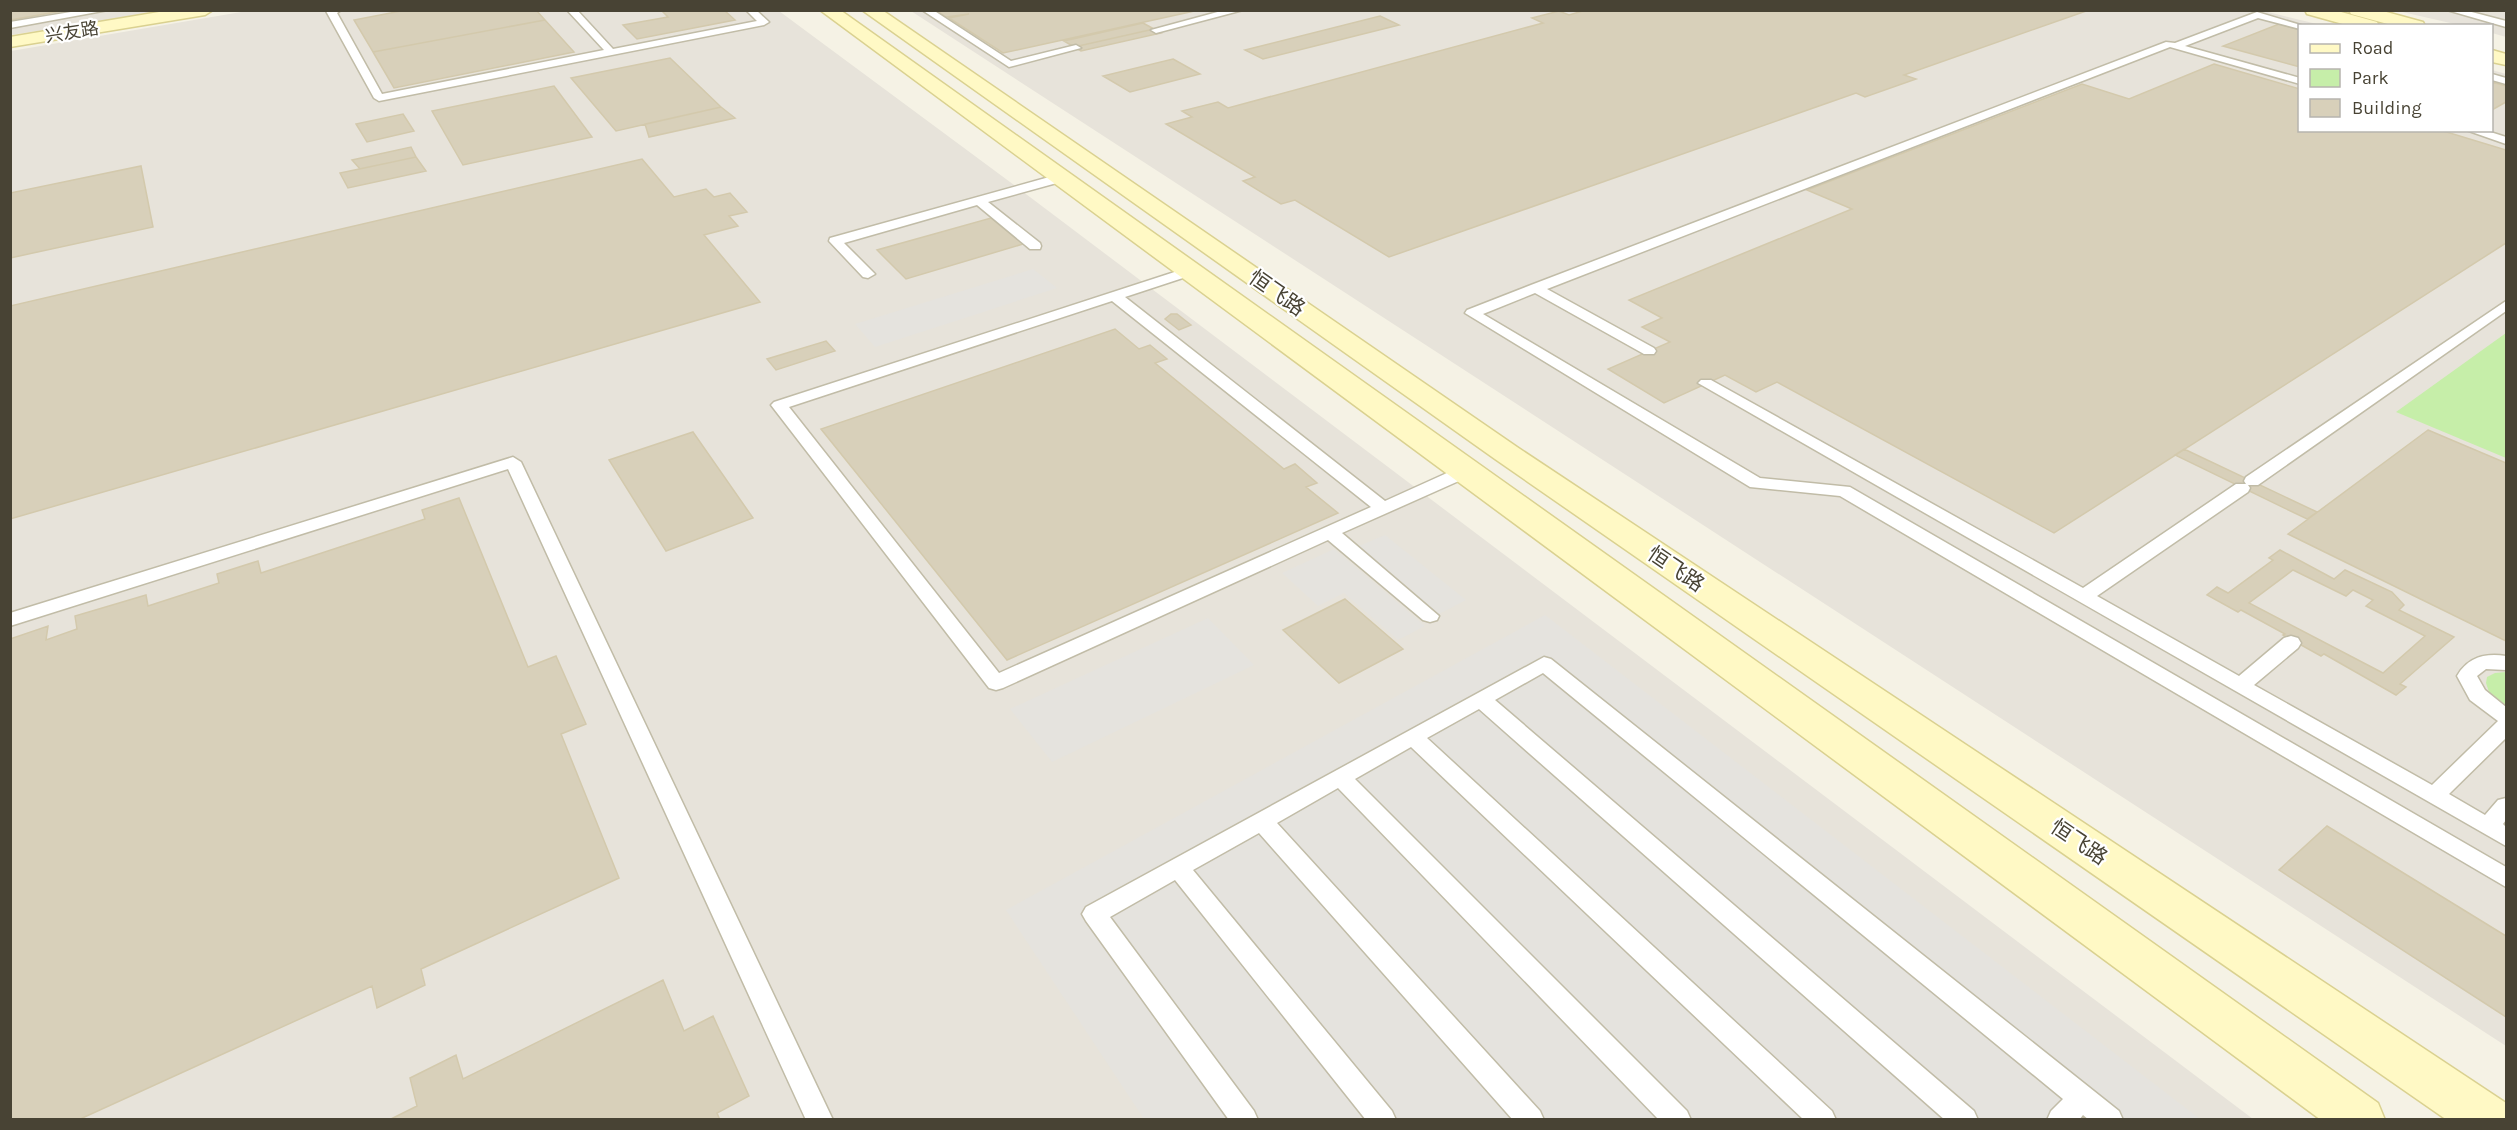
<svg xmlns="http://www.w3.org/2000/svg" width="2517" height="1130" viewBox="0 0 2517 1130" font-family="Karla,'Noto Sans SC',sans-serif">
<rect width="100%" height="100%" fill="#f5f2e5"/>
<path fill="#e7e3da" d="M253,10l526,1 231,171 1243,937 -2242,1v-1069z
M11,11h153l-153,24z
M911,11h1353l57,14 -21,1v104h192v-60l14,4v972z
M2398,11h108v26l-14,-4v-7l-33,-1z"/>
<path fill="#c6eea9" d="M2506,333v125l-110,-46z
M2506,672v33l-17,-13 -3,-9 1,-6 8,-4z"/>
<path fill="#e5e3de" d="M1033,269l24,19 -182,59 -20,-23z
M1385,535l81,65 -27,14 -80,-68z
M1334,549l91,77 -27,14 -54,-47 -26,13 -36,-33z
M1545,615l655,504h-1056l-138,-209z
M1208,618l46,47 -202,97 -42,-53z"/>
<path fill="#d8d0ba" stroke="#d3c9ac" stroke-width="1.5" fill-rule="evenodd" d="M10,10h58l-58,10z
M406,10h130l9,10 -172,32 -19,-32z
M661,10h63l11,10 -98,19 -14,-14 45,-8z
M936,10h263l-196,43 -54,-35 20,-4 -23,3z
M1586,10h503l-185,65 12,4 -51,18 -9,-4 -467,164 -94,-57 -14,4 -38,-23 12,-4 -89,-53 26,-7 -10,-6 36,-9 10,6 315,-85 -11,-5 27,-7 10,4z
M1380,16l19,9 -136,34 -18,-9z
M545,20l29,32 -180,36 -21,-36z
M1143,23l11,6 -80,18 -10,-6z
M2279,24l21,6v37l-77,-21z
M1154,29l7,4 -80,18 -7,-4z
M670,58l51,49 -105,24 -45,-53z
M1173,59l27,15 -70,18 -27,-16z
M2214,64l86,25v41h140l66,20v93l-452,290 -277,-151 -21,10 -31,-17 -61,28 -56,-34 62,-27 -28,-15 20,-9 -33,-18 223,-91 -45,-19 275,-106 47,15z
M2492,82l14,4v16l-14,8z
M554,86l38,51 -129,28 -31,-54z
M721,107l14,11 -86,19 -4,-13z
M403,114l11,17 -47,11 -11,-18z
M411,147l5,10 -56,12 -8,-9z
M416,157l10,14 -78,17 -8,-15z
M642,159l32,38 32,-8 8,8 16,-4 17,19 -18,4 9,10 -34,9 56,67 -750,217v-213z
M141,166l12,61 -143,31v-65z
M991,218l32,26 -117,35 -29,-29z
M1171,314h6l14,11 -12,5 -14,-11z
M1115,329l24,20 11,-4 17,14 -12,4 129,106 11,-5 22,19 -11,4 32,26 -331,147 -186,-231z
M826,341l9,10 -59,19 -9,-11z
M2428,430l78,33v178l-218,-107z
M693,432l60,86 -87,33 -57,-91z
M2184,449l133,63 -10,7 -132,-64z
M459,498l69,169 28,-11 30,68 -25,10 58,144 -198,91 4,16 -48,23 -5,-22 -294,134h-68v-481l38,-13 -2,14 31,-11 -2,-13 71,-21 2,11 71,-23 -2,-9 41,-13 3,12 164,-54 -3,-9z
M2280,550l54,29 11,-9 47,22 12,13 -5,5 55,27 -54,47 6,3 -10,8 -72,-41 -3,2 -38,-21 2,-1 -44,-24 -3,2 -31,-17 10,-8 11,6 45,-33 -4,-2zM2293,570l53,26 7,-6 20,10 -7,6 59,30 -42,37 -134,-70z
M1345,599l58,50 -64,34 -56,-53z
M2327,826l179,110v81l-227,-147z
M663,980l21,51 29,-15 36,80 -32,17 3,7h-331l28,-14 -7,-28 46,-23 7,24z"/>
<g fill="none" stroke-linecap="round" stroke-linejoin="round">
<defs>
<path id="lane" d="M83,10h25l-98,18v-6z
M341,10l-4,3 45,81 222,-44 -37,-40h10l36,39 144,-28 -11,-11h10l13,12 -5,3 -385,76 -5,-3 -48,-87z
M922,10h11l78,51 65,-16 5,3 -72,19z
M1225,10h18l-87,23 -5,-3z
M2447,10h17l42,11v6z
M2257,12l47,14h-4v3l-42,-11 -73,28 115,32v6l-130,-37 -623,242 107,59 2,3 -2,3h-10l-109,-61 -52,21 277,164 90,9 656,380v20l-666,-391 -90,-9 -285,-174 2,-3 64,-25 635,-243 9,1z
M2492,74l14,4v6l-14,-4z
M2466,130h18l22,7v7z
M1060,174l6,4 -2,3 -76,21 52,41 1,3 -1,3h-10l-53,-44 -133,38 31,31 -7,4 -5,-1 -34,-36 1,-3z
M1190,267l5,1 2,3 -2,3 -70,23 260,204 73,-33h12l2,4 -2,4 -128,57 97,83 -2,4 -7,2 -7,-2 -95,-80 -325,148 -7,2 -7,-2 -218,-283 3,-3zM1112,301l259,206 -372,166 -210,-266z
M2506,301v10l-248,174h-10l2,3 -2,4 -151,104 142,80 45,-38 7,-2 7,2 3,5 -3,5 -44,37 178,100 66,-64 -28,-21 -13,-24c11,-19 28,-23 49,-20v14l-20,-1 -9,7 8,14 21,17v31l-57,56 36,21 13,-15 8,-2v22l-3,4 3,3v19l-808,-463 3,-3h10l372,208 153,-104h10l-2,-3 2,-4z
M513,457l8,5 312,658h-27l-298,-651 -498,157v-13z
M1544,657l7,2 568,452 4,9h-34l-6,-5 -4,5h-32l4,-9 12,-12 -520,-426 -48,27 479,411 4,9h-33l-466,-411 -52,29 405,373 4,9h-32l-393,-373 -56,32 332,332 4,9h-32l-321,-332 -61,35 263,288 4,9h-31l-254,-287 -66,37 199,241 4,9h-30l-191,-240 -65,37 144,194 4,9h-29l-143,-199 -4,-7 4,-7z"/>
<path id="secondary" d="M171,10h42l-8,5 -195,32v-10z
M820,10h20l1538,1093 7,17h-64z
M862,10h20l635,437 989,656v17h-59l-952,-661z
M2305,10h29l43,12 2,4h-29l-43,-12z
M2349,10h30l44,12 2,4h-30l-44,-12z
M2492,50l14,4v11l-14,-3z"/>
</defs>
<use href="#lane" stroke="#c1bca7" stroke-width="3"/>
<use href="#secondary" stroke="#dad190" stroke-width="3"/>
<use href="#lane" fill="#fff" fill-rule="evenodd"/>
<use href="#secondary" fill="#fff9c5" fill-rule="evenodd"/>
</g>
<g text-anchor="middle" stroke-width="4.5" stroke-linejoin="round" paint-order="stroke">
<g font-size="18" fill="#484334" stroke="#fff">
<text transform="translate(72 32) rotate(-9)" y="6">兴友路</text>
</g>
<g font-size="21" fill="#484334" stroke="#fff">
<text transform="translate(1277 293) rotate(35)" y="7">恒飞路</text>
<text transform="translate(1676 569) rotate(34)" y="7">恒飞路</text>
<text transform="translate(2079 842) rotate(34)" y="7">恒飞路</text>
</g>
</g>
<rect width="2517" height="1130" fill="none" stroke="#484334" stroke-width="24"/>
<rect x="2298" y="24" width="195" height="108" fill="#ffffff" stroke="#b6b4ae" stroke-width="1.5"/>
<rect x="2310" y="44" width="30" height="9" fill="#fff9c5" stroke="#b6b4ae" stroke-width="1.5"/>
<text x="2352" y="54" font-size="18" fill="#484334">Road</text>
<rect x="2310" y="69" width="30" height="18" fill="#c6eea9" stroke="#b6b4ae" stroke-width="1.5"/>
<text x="2352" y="84" font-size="18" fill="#484334">Park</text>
<rect x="2310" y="99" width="30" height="18" fill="#d8d0ba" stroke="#b6b4ae" stroke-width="1.5"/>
<text x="2352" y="114" font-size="18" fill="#484334">Building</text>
</svg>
